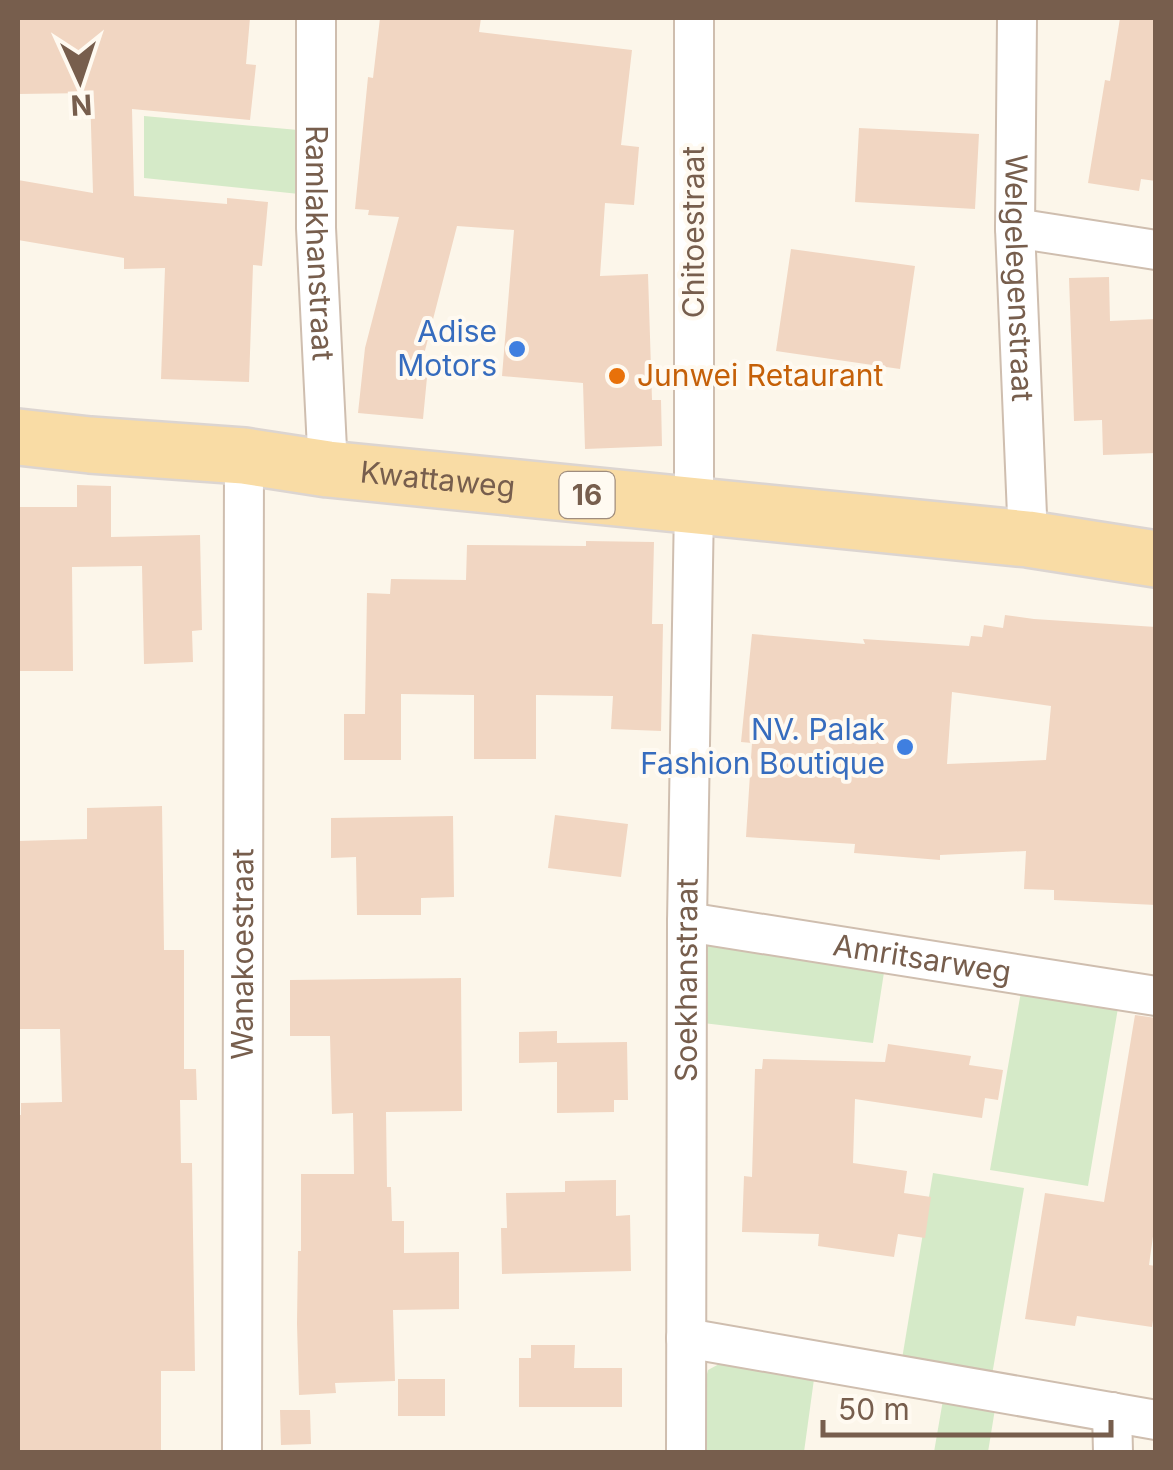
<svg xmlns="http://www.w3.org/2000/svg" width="1173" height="1470" viewBox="0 0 1173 1470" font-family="Inter,sans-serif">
<rect width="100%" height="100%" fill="#fcf6ea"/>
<path fill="#d5eac8" d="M144,116l154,14 1,64 -155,-16z
M709,940l176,26 -12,77 -170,-20 1,-76z
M1022,986l97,16 -31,184 -98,-16z
M933,1173l91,15 -33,193 -90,-16z
M734,1362l80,17 -10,73h-100l1,-70 3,-12 13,-7z
M943,1400l52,9 -7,43h-54z"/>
<path fill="#f1d6c2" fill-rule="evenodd" d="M18,18h232l-4,46 10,1 -6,55 -118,-11 2,87 93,8v-6l41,4 -6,64 -9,-1 -4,117 -88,-3 4,-111 -41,1v-11l-106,-18v-60l75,13 -3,-100 -72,1z
M380,18h101l-2,14 153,18 -11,95 18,2 -5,58 -29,-2 -5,73 48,-2 4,126h9l1,46 -77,3 -2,-66 -81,-7 12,-146 -57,-4 -36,140 7,1 -5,52 -65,-6 7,-65 34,-131 -31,-2 1,-5 -14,-1 13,-132 5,1z
M1120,18h36v163l-15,-2 -2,12 -51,-8 17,-103 5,1z
M859,128l120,6 -4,75 -120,-7z
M791,249l124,17 -15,103 -124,-18z
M1109,277l1,44 46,-2v134l-53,2 -1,-35 -28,1 -5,-143z
M77,485l34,1v51l89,-2 2,95 -10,1 1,31 -49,2 -2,-98 -70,1 1,104h-55v-164h59z
M586,541l68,1 -2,82h11l-2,107 -50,-2 2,-33 -77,-1v64h-62v-64l-73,-1v66h-57v-46h21l2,-121 23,1 1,-15 75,1 1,-35 119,1z
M1005,615l29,4 122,8v278l-102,-5v-10l-30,-1 2,-38 -86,4v5l-86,-7 1,-9 -109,-7 6,-94 -11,-1 11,-108 113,10 -2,-5 106,7 2,-10 11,1 2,-12 19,3zM952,692l99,14 -5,54 -99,4z
M162,806l2,144h20v119h12l1,31h-17l1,63h11l3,208h-34v81h-143v-337h3v-12l41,-1 -2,-73h-42v-188l69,-2v-31z
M555,815l73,9 -7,53 -73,-9z
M453,816l1,81 -33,1v17h-64l-1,-58 -25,1v-40z
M461,978l1,133 -76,1 1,75h4l1,34h12v32l55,-1v57l-66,1 2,71 -60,2 1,10 -37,2 -2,-71 1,-73h3v-77h53l-1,-61 -21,1 -2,-78h-40v-56z
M1135,1015l21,3v197l-7,50 7,1v34l-4,27 -75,-11 -2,10 -50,-7 20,-126 59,9z
M557,1031v12l70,-1 1,58h-14v12l-57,1v-51l-38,1v-31z
M888,1044l83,12 -2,9 34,5 -5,30 -13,-2 -3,20 -127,-19 -2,64 54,8 -3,22 27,4 -6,41 -27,-4 -4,23 -76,-11 1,-12 -77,-2 2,-56 8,1 3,-108h7l1,-10 122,3z
M616,1180v36l14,-1 1,56 -129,3 -1,-46h6l-1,-35 59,-1v-11z
M531,1345h44l-1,23h48v39h-103v-49h12z
M398,1379h47v37h-47z
M280,1410h30l1,34 -30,1z"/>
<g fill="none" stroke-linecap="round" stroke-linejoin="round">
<defs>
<g id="minor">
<path id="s1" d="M316,18v210l12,241"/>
<path id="s2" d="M1017,18l-2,210 13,311"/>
<path d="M1015,228l141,22"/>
<path id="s3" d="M687,922l469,74"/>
<path d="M686,1338l470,82"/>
<path d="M1112,1412l1,40"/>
<path id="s4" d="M242,1452l2,-996"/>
<path id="s5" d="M686,1452l1,-530 7,-416v-488"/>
</g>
<g id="primary">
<path id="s6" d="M18,437l72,8 154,11 84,13 700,70 128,20"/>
</g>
</defs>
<use href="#minor" stroke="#cfbeaf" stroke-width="42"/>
<use href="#primary" stroke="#dcd5d1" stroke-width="60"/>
<use href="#minor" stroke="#fff" stroke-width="38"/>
<use href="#primary" stroke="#f9dca5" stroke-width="55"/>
</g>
<g fill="#3f7fe0" stroke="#fffaf1" stroke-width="4">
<circle cx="517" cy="349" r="10"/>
<circle cx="905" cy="747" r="10"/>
</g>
<circle fill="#e8710a" stroke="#fffaf1" stroke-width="4" cx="617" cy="376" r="10"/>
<g text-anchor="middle" stroke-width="8" stroke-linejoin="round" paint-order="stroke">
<rect fill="#fffaf1" stroke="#a08d7e" stroke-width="2.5" x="559.5" y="472" width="55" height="46" rx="8"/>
<g font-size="28" font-weight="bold" fill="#775e4d">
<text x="587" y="505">16</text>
</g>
<g font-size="30" fill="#775e4d" stroke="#fffaf1">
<text transform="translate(694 232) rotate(-90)" y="10">Chitoestraat</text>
<text dy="10" stroke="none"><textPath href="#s1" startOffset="225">Ramlakhanstraat</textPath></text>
<text dy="10" stroke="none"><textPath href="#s2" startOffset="260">Welgelegenstraat</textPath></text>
<text dy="10" stroke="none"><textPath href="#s6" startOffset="422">Kwattaweg</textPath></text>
<text dy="10" stroke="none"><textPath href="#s4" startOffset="498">Wanakoestraat</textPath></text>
<text dy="10" stroke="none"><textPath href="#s3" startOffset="238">Amritsarweg</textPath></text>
<text dy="10" stroke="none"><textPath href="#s5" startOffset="472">Soekhanstraat</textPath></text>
</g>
<g font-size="30" fill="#366cbe" stroke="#fffaf1" text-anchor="end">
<text x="497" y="342">Adise<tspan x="497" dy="34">Motors</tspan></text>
<text x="885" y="740">NV. Palak<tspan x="885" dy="34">Fashion Boutique</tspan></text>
</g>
<g font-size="30" fill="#c56008" stroke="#fffaf1" text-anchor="start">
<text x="637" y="386">Junwei Retaurant</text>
</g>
</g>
<rect width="1173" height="1470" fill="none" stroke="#775e4d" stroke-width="40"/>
<g transform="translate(80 80) rotate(177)" stroke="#fffaf1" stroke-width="8" paint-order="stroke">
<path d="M0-8L18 38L0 25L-18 38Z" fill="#775e4d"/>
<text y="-15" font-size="28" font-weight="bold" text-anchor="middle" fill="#775e4d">N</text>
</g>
<path d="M823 1420v15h288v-15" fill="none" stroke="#775e4d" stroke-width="5"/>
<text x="838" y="1420" font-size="30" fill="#775e4d" stroke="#fffaf1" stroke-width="8" paint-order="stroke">50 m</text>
</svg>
